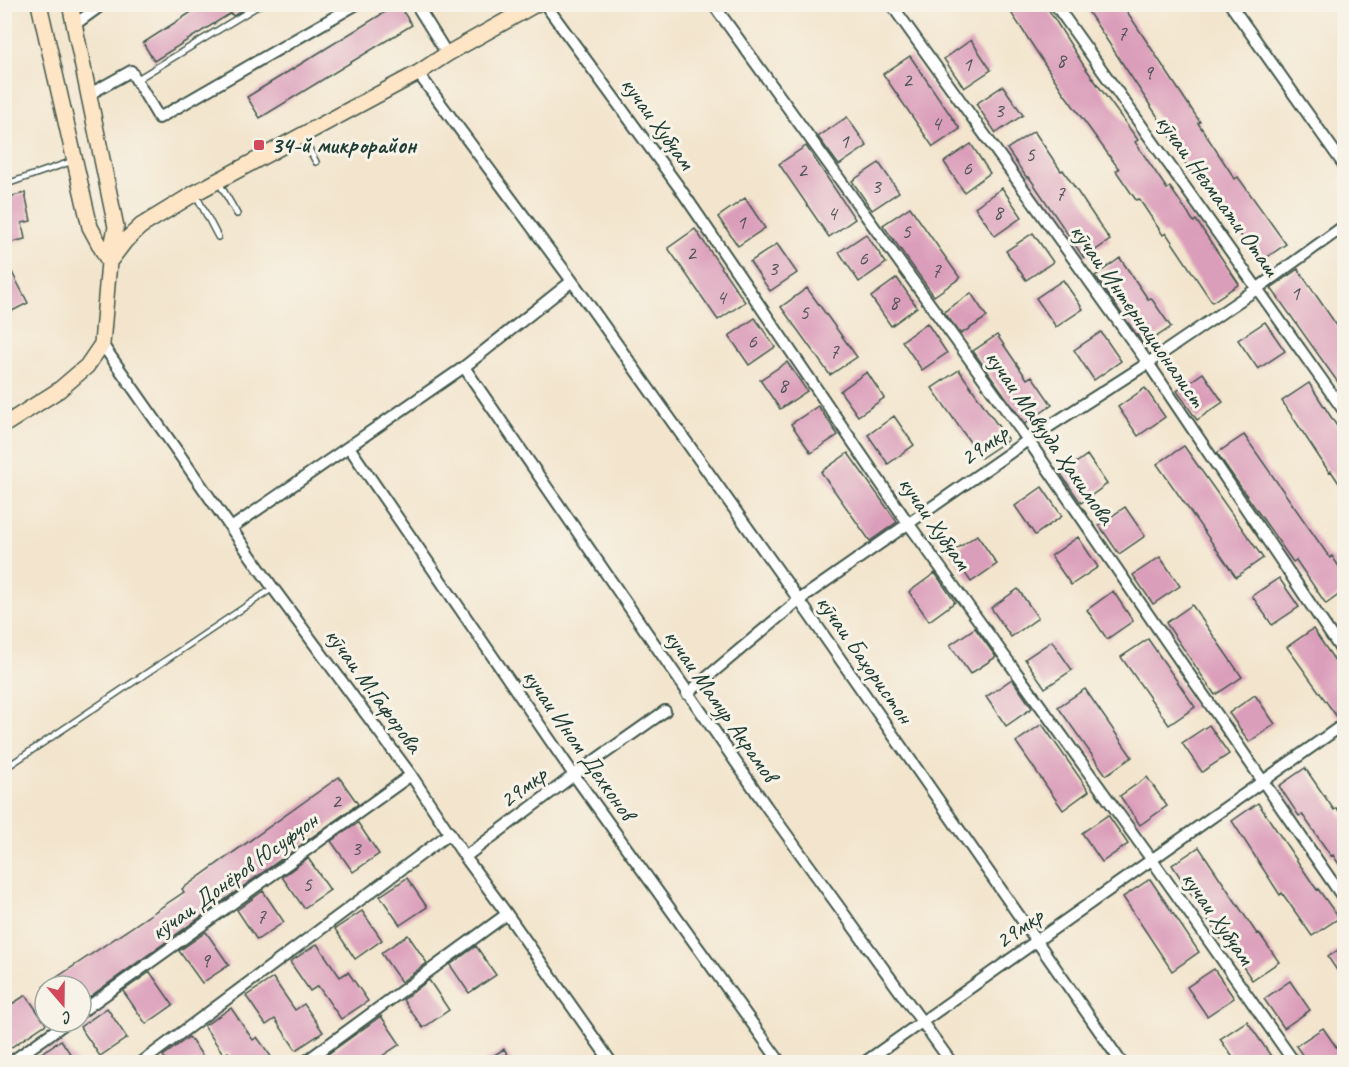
<svg xmlns="http://www.w3.org/2000/svg" width="1349" height="1067" viewBox="0 0 1349 1067" font-family="Caveat,sans-serif">
<rect width="100%" height="100%" fill="#f7f3e8"/>
<filter id="ink" filterUnits="userSpaceOnUse"><feTurbulence type="fractalNoise" baseFrequency=".0167" numOctaves="2"/><feDisplacementMap in="SourceGraphic" scale="12" xChannelSelector="R" yChannelSelector="G"/><feConvolveMatrix kernelMatrix="1 2 1 2 8 2 1 2 1" color-interpolation-filters="sRGB"/></filter>
<filter id="wash" filterUnits="userSpaceOnUse"><feTurbulence type="fractalNoise" baseFrequency=".008" numOctaves="4" result="noise"/><feDisplacementMap in="SourceGraphic" scale="24" xChannelSelector="R" yChannelSelector="G"/><feGaussianBlur stdDeviation="1.35" result="paint"/><feColorMatrix in="noise" values="0 0 0 0 0 0 0 0 0 0 0 0 0 0 0 0 0 1.4 0 .05"/><feComposite in="paint" operator="in"/></filter>
<g filter="url(#wash)">
<rect width="100%" height="100%" fill="#f3e5cd"/>
<g id="blocks">
<path fill="#db9eba" d="M204,4h47l-18,12 -2,-3 -77,48 -11,-18z
M398,4l14,21 -152,93 -13,-21z
M1019,4h26l39,62 54,74 -3,2 32,47 3,-2 24,35 2,-2 43,64 -27,18 -46,-69 -3,2 -24,-36 -3,1 -20,-29 3,-2 -56,-77 -53,-81z
M1083,4h39l78,118 -2,1 37,56 3,-2 48,67 -26,18 -56,-78 -3,2 -20,-29 2,-2z
M971,40l20,30 -27,18 -20,-29z
M910,56l50,73 -27,18 -50,-73z
M1003,86l20,29 -27,18 -20,-29z
M847,117l20,29 -28,19 -21,-28z
M1034,131l27,40 2,-1 47,70 -26,18 -55,-81 -2,1 -20,-29z
M971,144l19,29 -26,19 -20,-30z
M806,146l49,73 -26,18 -50,-73z
M879,163l20,29 -27,18 -20,-29z
M1002,188l20,29 -27,19 -20,-29z
M25,193l6,28 -9,2 3,16 -21,5v-46z
M745,198l20,30 -27,18 -20,-29z
M910,207l50,71 -26,18 -51,-71z
M695,229l50,73 -27,18 -50,-72z
M1033,233l20,29 -27,18 -20,-29z
M866,234l20,29 -27,19 -20,-30z
M777,244l20,29 -27,18 -20,-29z
M4,257l24,46 -24,12z
M1120,258l28,41 3,-1 20,29 -27,18 -49,-69z
M1298,269l46,67v55l-73,-103z
M897,278l20,29 -26,19 -20,-29z
M1063,280l20,29 -27,18 -20,-29z
M807,288l50,69 -27,18 -49,-68z
M971,293l16,24 -26,17 -17,-22z
M755,318l20,29 -26,18 -20,-29z
M1265,322l20,29 -27,18 -20,-29z
M927,323l20,30 -25,17 -20,-29z
M1101,332l20,29 -27,19 -20,-30z
M997,335l30,44 5,-3 20,29 -27,19 -52,-73z
M787,362l20,29 -27,18 -20,-29z
M959,370l49,70 -27,18 -49,-70z
M867,372l17,26 -26,18 -18,-25z
M1203,373l20,29 -26,18 -20,-29z
M1309,383l35,54v54l-13,-20 -2,1 -47,-71z
M1145,388l20,29 -27,19 -20,-29z
M818,406l20,29 -27,18 -20,-29z
M894,416l20,29 -26,19 -20,-29z
M1244,435l86,123 2,-2 12,18v17l-18,13 -30,-44 -3,2 -76,-109z
M1184,446l79,112 -27,19 -79,-113z
M848,453l49,69 -27,19 -49,-69z
M1087,455l20,29 -26,19 -20,-29z
M1042,487l20,29 -27,19 -20,-29z
M1125,507l20,29 -26,18 -20,-29z
M977,535l20,29 -26,18 -20,-29z
M1078,537l20,30 -27,18 -20,-29z
M1160,557l20,29 -27,18 -20,-29z
M935,573l20,29 -26,19 -20,-29z
M1279,578l20,29 -27,18 -20,-29z
M1018,589l20,29 -27,19 -20,-29z
M1113,591l20,30 -26,18 -20,-29z
M1192,605l50,72 -27,18 -49,-72z
M975,628l21,29 -26,17 -20,-29z
M1313,629l31,45v38l-7,5 -50,-70z
M1148,639l47,68 -26,18 -48,-68z
M1052,641l20,29 -27,18 -20,-29z
M1012,679l20,29 -26,18 -20,-29z
M1085,689l47,68 -26,18 -48,-68z
M1255,695l20,29 -26,18 -20,-29z
M1042,724l47,67 -26,19 -47,-68z
M1209,725l20,29 -27,18 -20,-29z
M1305,768l29,42 3,-2 7,11v53l-11,-17 -2,1 -29,-42 -3,2 -20,-30z
M339,777l19,27 -277,199v-17h-37l140,-94 -2,-3z
M1147,777l20,29 -27,19 -20,-29z
M1258,803l59,87 1,-1 21,29 -27,18 -30,-43 -2,2 -48,-74z
M1108,815l20,29 -26,18 -20,-29z
M358,823l21,31 -26,18 -22,-31z
M1199,847l58,87 2,-1 20,29 -27,18 -29,-43 -2,2 -49,-74z
M308,858l22,32 -26,18 -22,-31z
M407,878l20,29 -27,18 -20,-29z
M1150,879l49,73 -27,19 -49,-74z
M263,891l21,31 -27,18 -20,-30z
M362,911l20,29 -27,19 -20,-30z
M206,932l23,33 -27,18 -23,-32z
M408,935l19,28 -26,19 -20,-29z
M317,944l23,33 8,-5 20,29 -27,18 -23,-33 -8,5 -20,-29z
M476,946l20,29 -27,18 -19,-28z
M1344,946v35l-16,-24z
M1214,969l20,29 -27,18 -20,-29z
M150,972l23,33 -27,19 -23,-33z
M273,978l22,32 9,-6 19,28 -27,18 -21,-31 -9,6 -20,-29z
M429,980l20,30 -26,18 -20,-28z
M1290,981l20,29 -26,18 -20,-29z
M26,995l20,29 -42,28v-43z
M107,1008l20,30 -27,18 -20,-29z
M231,1008l22,32 4,-3 18,25h-40l-7,-10 -4,3 -20,-29z
M381,1016l19,28 -27,18h-56z
M1247,1021l28,41h-39l-16,-23z
M1323,1028l20,29 -8,5h-28l-11,-16z
M189,1037l18,25h-39l-5,-6z
M61,1040l15,22h-48z
M504,1049l9,13h-30z"/>
</g>
</g>
<g filter="url(#ink)">
<use href="#blocks" fill-opacity="0" stroke="#3f564b" stroke-width="1.5"/>
<g fill="none" stroke-linecap="round" stroke-linejoin="round">
<defs>
<path id="lane" d="M136,80l125,-76
M303,138l13,24
M218,181l19,33
M4,185l69,-24
M196,195l22,42
M4,769l269,-181
M598,1062l9,-6"/>
<path id="street" d="M416,4l31,50
M545,4l136,186 227,333 244,337 142,202
M713,4l315,436 316,459
M891,4l257,359 196,291
M1055,4l289,407
M1230,4l114,161
M74,25l29,-21
M418,73l154,208 227,319 322,462
M88,95l43,-24 28,47 198,-114
M102,344l171,244 138,187 54,82 42,57 104,148
M464,367l302,439 185,256
M349,447l225,328 206,287
M231,528l233,-161 108,-86
M687,694l112,-94 229,-160 120,-77 110,-75 86,-62
M465,857l109,-82 91,-64
M81,1012l330,-237
M11,1062l56,-40
M142,1062l308,-229
M305,1062l202,-148
M865,1062l479,-338"/>
<path id="secondary" d="M39,4l51,223 19,35
M109,262l16,-21 16,-15 54,-33 223,-120 29,-19 89,-50
M4,425l55,-35 28,-24 15,-22 7,-82 7,-35 -46,-223"/>
</defs>
<use href="#lane" stroke="#3f564b" stroke-width="8"/>
<use href="#street" stroke="#3f564b" stroke-width="14"/>
<use href="#secondary" stroke="#3f564b" stroke-width="18"/>
<use href="#lane" stroke="#fff" stroke-width="5"/>
<use href="#street" stroke="#fff" stroke-width="10"/>
<use href="#secondary" stroke="#fde5c5" stroke-width="15"/>
</g>
</g>
<rect fill="#d1495b" stroke="#f7f3e8" stroke-width="2" x="253" y="139" width="12" height="12" rx="3"/>
<g text-anchor="middle" stroke-width="6" stroke-linejoin="round" paint-order="stroke">
<g font-size="21" fill="#4e5556">
<text x="1122" y="40">7</text>
<text x="1061" y="67">8</text>
<text x="967" y="71">1</text>
<text x="1148" y="79">9</text>
<text x="907" y="87">2</text>
<text x="999" y="117">3</text>
<text x="936" y="130">4</text>
<text x="844" y="148">1</text>
<text x="1030" y="161">5</text>
<text x="967" y="175">6</text>
<text x="802" y="177">2</text>
<text x="876" y="193">3</text>
<text x="1060" y="200">7</text>
<text x="998" y="219">8</text>
<text x="832" y="220">4</text>
<text x="741" y="229">1</text>
<text x="906" y="238">5</text>
<text x="691" y="260">2</text>
<text x="863" y="265">6</text>
<text x="773" y="275">3</text>
<text x="936" y="277">7</text>
<text x="1295" y="300">1</text>
<text x="721" y="304">4</text>
<text x="894" y="309">8</text>
<text x="804" y="319">5</text>
<text x="752" y="348">6</text>
<text x="834" y="358">7</text>
<text x="783" y="392">8</text>
<text x="336" y="808">2</text>
<text x="356" y="855">3</text>
<text x="307" y="891">5</text>
<text x="261" y="923">7</text>
<text x="205" y="967">9</text>
</g>
<g font-size="24" fill="#1f3d34" stroke="#f7f3e8">
<text transform="translate(658 123) rotate(54)" y="8">кучаи Хубҷам</text>
<text transform="translate(1218 195) rotate(54)" y="8">кӯчаи Неъмаати Оташ</text>
<text transform="translate(1138 315) rotate(55)" y="8">кӯчаи Интернационалист</text>
<text transform="translate(1050 437) rotate(55)" y="8">кучаи Мавҷуда Ҳакимова</text>
<text transform="translate(984 445) rotate(-35)" y="8">29мкр</text>
<text transform="translate(935 523) rotate(55)" y="8">кучаи Хубҷам</text>
<text transform="translate(865 659) rotate(55)" y="8">кӯчаи Баҳористон</text>
<text transform="translate(374 690) rotate(54)" y="8">кӯчаи М.Гафорова</text>
<text transform="translate(721 705) rotate(55)" y="8">кучаи Мамур Акрамов</text>
<text transform="translate(579 744) rotate(55)" y="8">кучаи Ином Дехконов</text>
<text transform="translate(523 787) rotate(-37)" y="8">29мкр</text>
<text transform="translate(234 876) rotate(-36)" y="8">кӯчаи Донёров Юсуфҷон</text>
<text transform="translate(1218 918) rotate(55)" y="8">кучаи Хубҷам</text>
<text transform="translate(1019 928) rotate(-35)" y="8">29мкр</text>
</g>
<g font-size="24" font-weight="bold" fill="#1f3d34" stroke="#f7f3e8" text-anchor="start">
<text x="271" y="153">34-й микрорайон</text>
</g>
</g>
<rect width="1349" height="1067" fill="none" stroke="#f7f3e8" stroke-width="24"/>
<g transform="translate(63 1004) rotate(160)"><circle r="28" fill="#f7f3e8" stroke="#a1aaa0" stroke-width="1.5"/>
<path d="M0-4.5L10 22L0 15L-10 22Z" fill="#d1495b"/>
<text y="-9" font-size="16" font-weight="bold" text-anchor="middle" fill="#1f3d34">С</text>
</g>
</svg>
